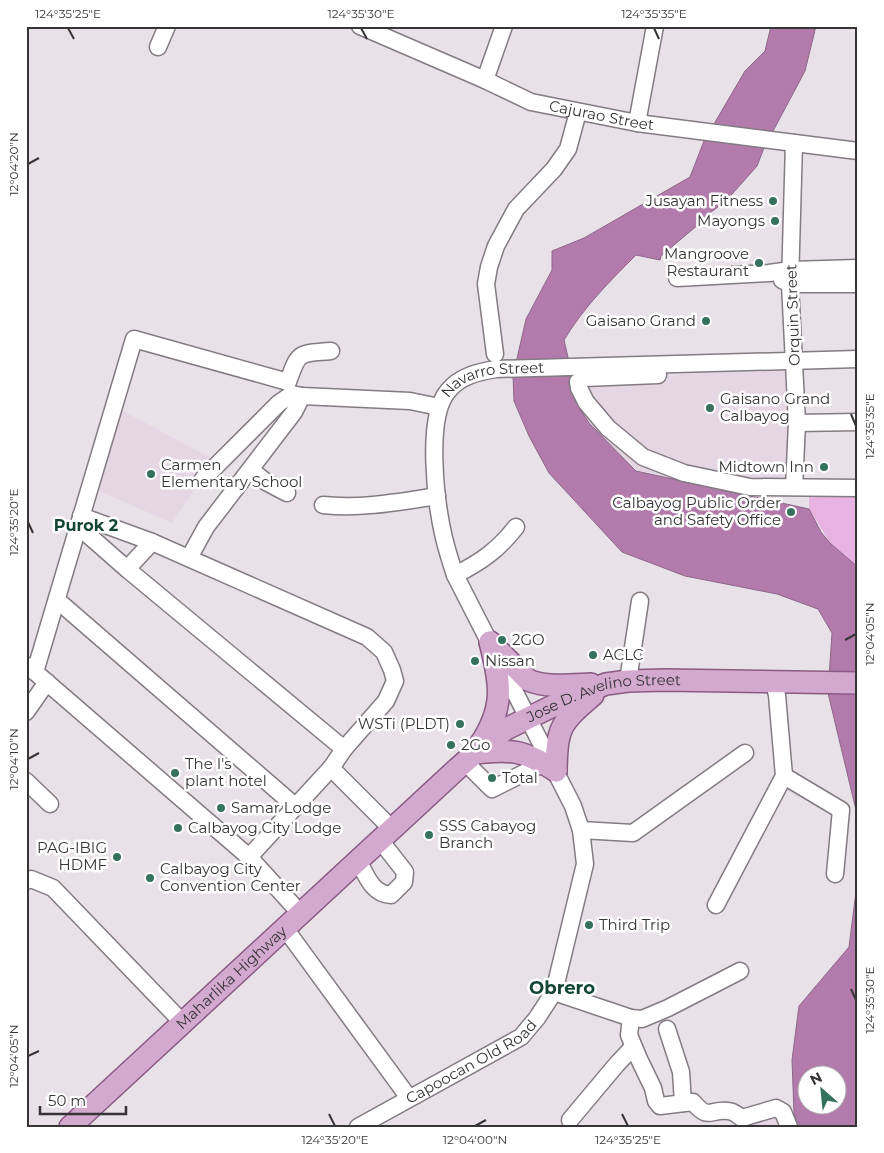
<svg xmlns="http://www.w3.org/2000/svg" width="884" height="1153" viewBox="0 0 884 1153" font-family="Montserrat,sans-serif">
<rect width="100%" height="100%" fill="#e9e1e8"/>
<path fill="#e5d6e3" d="M793,371l-4,111 -76,7 -62,-15 -15,-5 -47,-46 -9,-14 -7,-33 53,3 83,-7z
M116,407l98,53 -42,63 -79,-35z
M778,1110l5,17h-46l-1,-4z"/>
<path fill="#e7b3e1" d="M809,492l49,2v73l-27,-23 -22,-35z"/>
<path fill="#b27bac" stroke="#8d6689" fill-rule="evenodd" d="M771,26h45l-11,45 -41,77 -7,18 -31,35 -27,20v3l-38,32 -1,4 -24,-5c-27,27 -52,52 -72,85l16,69 9,14 47,48 173,38 12,23 10,12 27,23v271l-2,-28 -28,-117 4,-60 -14,-24 -41,-15 -92,-18 -63,-24 -73,-79 -20,-37 -15,-35 -1,-25 13,-57 26,-49v-19l32,-13 106,-61 14,-36 41,-70 20,-20z
M858,876v251h-60l-4,-14 -2,-53 7,-54 50,-59zM806,1076h30v30h-30z"/>
<g fill="none" stroke-linecap="round" stroke-linejoin="round">
<defs>
<g id="minor">
<path id="s1" d="M360,26l125,54 46,22 106,21 221,28"/>
<path d="M158,47l9,-21"/>
<path d="M485,80l19,-54"/>
<path d="M637,123l18,-97"/>
<path d="M677,278l92,-5 22,-3 67,-2"/>
<path d="M782,280l8,4h68"/>
<path d="M495,354l-9,-70 3,-17 7,-21 20,-37 38,-40 14,-20 10,-37"/>
<path d="M658,375l-74,3 -6,4 1,6 7,14 22,26 35,29 41,16 66,14 108,1"/>
<path d="M292,394l10,2 108,5 29,6"/>
<path d="M797,423l61,-1"/>
<path d="M251,470l15,12 21,11"/>
<path d="M203,479l76,-76 13,-9"/>
<path d="M794,487l3,-64 -7,-139 4,-141"/>
<path d="M323,505c39,4 75,-3 114,-9"/>
<path d="M81,516l71,26"/>
<path d="M78,526l49,43 217,180"/>
<path d="M189,558l17,-31 88,-115 8,-16"/>
<path d="M127,569l25,-27 215,95 17,15 8,18 3,11 -9,20 -42,48 -13,19 -82,89"/>
<path d="M455,575c26,-13 43,-25 61,-48"/>
<path d="M57,600l238,206"/>
<path d="M28,666l221,191 51,56"/>
<path d="M35,672l99,-333 154,43c11,-32 11,-28 43,-31"/>
<path d="M628,681l12,-80"/>
<path d="M26,712l21,-30"/>
<path d="M465,762l27,27 52,-26"/>
<path d="M331,768l61,61"/>
<path d="M784,776l57,34 -6,64"/>
<path d="M26,781l24,23"/>
<path d="M581,830l52,3 112,-80"/>
<path d="M358,860c8,15 14,34 33,35l13,-13 1,-10 -25,-32"/>
<path d="M26,881l5,-2 22,9 130,135"/>
<path d="M716,905l68,-129 -7,-81 -4,-15"/>
<path d="M284,927l125,171"/>
<path d="M554,992l77,26 11,1 26,-11 72,-37"/>
<path d="M631,1018l-2,17 10,24 14,29 3,13 4,5 33,-4c16,19 16,7 35,9 6,0 10,5 14,7l34,-10 7,4 6,15"/>
<path d="M667,1029l14,43 2,31"/>
<path d="M570,1120l47,-56 16,-17"/>
<path id="s2" d="M358,1127l163,-90 16,-19 17,-26 31,-128 -4,-34 -8,-24 -118,-231c-4,-12 -8,-25 -11,-37 -8,-34 -19,-120 4,-147 12,-15 30,-19 48,-22l362,-10"/>
</g>
<g id="major">
<path d="M490,642l38,38c19,8 42,5 63,4"/>
<path d="M479,746c26,-38 22,-61 11,-104"/>
<path d="M475,753c38,-4 48,-3 81,18"/>
<path d="M556,771c1,-44 4,-48 37,-76"/>
<path id="s3" d="M70,1127l388,-359 17,-15 31,-24 59,-29 41,-16 22,-3 37,-1 193,3"/>
</g>
</defs>
<use href="#minor" stroke="#837b82" stroke-width="19"/>
<use href="#major" stroke="#8a5a85" stroke-width="24"/>
<use href="#minor" stroke="#fff" stroke-width="16"/>
<use href="#major" stroke="#d3a9cf" stroke-width="21"/>
</g>
<path fill="none" stroke="#373436" stroke-width="2" d="M68,28l6,11M361,28l6,11M654,28l5,11M28,164l11,-6M851,414l5,12M28,522l5,11M845,640l11,-6M28,759l11,-6M851,989l5,11M28,1056l11,-5M329,1114l6,12M622,1114l6,12M475,1126l11,-6"/>
<g fill="#35725d" stroke="#fff" stroke-width="2">
<circle cx="773" cy="201" r="5"/>
<circle cx="775" cy="221" r="5"/>
<circle cx="759" cy="263" r="5"/>
<circle cx="706" cy="321" r="5"/>
<circle cx="710" cy="408" r="5"/>
<circle cx="824" cy="467" r="5"/>
<circle cx="151" cy="474" r="5"/>
<circle cx="791" cy="512" r="5"/>
<circle cx="502" cy="640" r="5"/>
<circle cx="593" cy="655" r="5"/>
<circle cx="475" cy="661" r="5"/>
<circle cx="460" cy="724" r="5"/>
<circle cx="451" cy="745" r="5"/>
<circle cx="175" cy="773" r="5"/>
<circle cx="492" cy="778" r="5"/>
<circle cx="221" cy="808" r="5"/>
<circle cx="178" cy="828" r="5"/>
<circle cx="429" cy="835" r="5"/>
<circle cx="117" cy="857" r="5"/>
<circle cx="150" cy="878" r="5"/>
<circle cx="589" cy="925" r="5"/>
</g>
<g text-anchor="middle" stroke-width="5" stroke-linejoin="round" paint-order="stroke">
<g font-size="15" fill="#373436" stroke="#fff">
<text dy="5" stroke="none"><textPath href="#s1" startOffset="259">Cajurao Street</textPath></text>
<text transform="translate(793 315) rotate(-92)" y="5">Orquin Street</text>
<text dy="5" stroke="none"><textPath href="#s2" startOffset="930">Navarro Street</textPath></text>
<text dy="5" stroke="none"><textPath href="#s3" startOffset="695">Jose D. Avelino Street</textPath></text>
<text dy="5" stroke="none"><textPath href="#s3" startOffset="220">Maharlika Highway</textPath></text>
<text dy="5" stroke="none"><textPath href="#s2" startOffset="131">Capoocan Old Road</textPath></text>
</g>
<g font-size="15" fill="#373436" stroke="#fff" text-anchor="start">
<text x="763" y="206" text-anchor="end">Jusayan Fitness</text>
<text x="765" y="226" text-anchor="end">Mayongs</text>
<text x="749" y="259" text-anchor="end">Mangroove<tspan x="749" dy="17">Restaurant</tspan></text>
<text x="696" y="326" text-anchor="end">Gaisano Grand</text>
<text x="720" y="404">Gaisano Grand<tspan x="720" dy="17">Calbayog</tspan></text>
<text x="161" y="470">Carmen<tspan x="161" dy="17">Elementary School</tspan></text>
<text x="814" y="472" text-anchor="end">Midtown Inn</text>
<text x="781" y="508" text-anchor="end">Calbayog Public Order<tspan x="781" dy="17">and Safety Office</tspan></text>
<text x="512" y="645">2GO</text>
<text x="603" y="660">ACLC</text>
<text x="485" y="666">Nissan</text>
<text x="450" y="729" text-anchor="end">WSTi (PLDT)</text>
<text x="461" y="750">2Go</text>
<text x="185" y="769">The I's<tspan x="185" dy="17">plant hotel</tspan></text>
<text x="502" y="783">Total</text>
<text x="231" y="813">Samar Lodge</text>
<text x="439" y="831">SSS Cabayog<tspan x="439" dy="17">Branch</tspan></text>
<text x="188" y="833">Calbayog City Lodge</text>
<text x="107" y="853" text-anchor="end">PAG-IBIG<tspan x="107" dy="17">HDMF</tspan></text>
<text x="160" y="874">Calbayog City<tspan x="160" dy="17">Convention Center</tspan></text>
<text x="599" y="930">Third Trip</text>
</g>
<g font-size="16" font-weight="bold" fill="#134536" stroke="#fff">
<text x="86" y="531">Purok 2</text>
</g>
<g font-size="18" font-weight="bold" fill="#134536" stroke="#fff">
<text x="562" y="994">Obrero</text>
</g>
</g>
<rect width="884" height="1153" fill="none" stroke="#ffffff" stroke-width="55"/>
<g transform="translate(822 1090) rotate(333)"><circle r="24" fill="#ffffff" stroke="#afaeaf"/>
<path d="M0-4L9 19L0 12L-9 19Z" fill="#35725d"/>
<text y="-8" font-size="14" font-weight="bold" text-anchor="middle" fill="#373436">N</text>
</g>
<path d="M40 1106v8h86v-8" fill="none" stroke="#373436" stroke-width="2.5"/>
<text x="48" y="1106" font-size="15" fill="#373436" stroke="#ffffff" stroke-width="4" paint-order="stroke">50 m</text>
<rect x="28" y="28" width="828" height="1098" fill="none" stroke="#373436" stroke-width="2"/>
<g font-size="12" text-anchor="middle" fill="#373436">
<text x="68" y="18">124°35'25"E</text>
<text x="361" y="18">124°35'30"E</text>
<text x="654" y="18">124°35'35"E</text>
<text transform="translate(14 164) rotate(-90)" y="4">12°04'20"N</text>
<text transform="translate(870 426) rotate(-90)" y="4">124°35'35"E</text>
<text transform="translate(14 522) rotate(-90)" y="4">124°35'20"E</text>
<text transform="translate(870 634) rotate(-90)" y="4">12°04'05"N</text>
<text transform="translate(14 759) rotate(-90)" y="4">12°04'10"N</text>
<text transform="translate(870 1000) rotate(-90)" y="4">124°35'30"E</text>
<text transform="translate(14 1056) rotate(-90)" y="4">12°04'05"N</text>
<text x="335" y="1144">124°35'20"E</text>
<text x="475" y="1144">12°04'00"N</text>
<text x="628" y="1144">124°35'25"E</text>
</g>
</svg>
